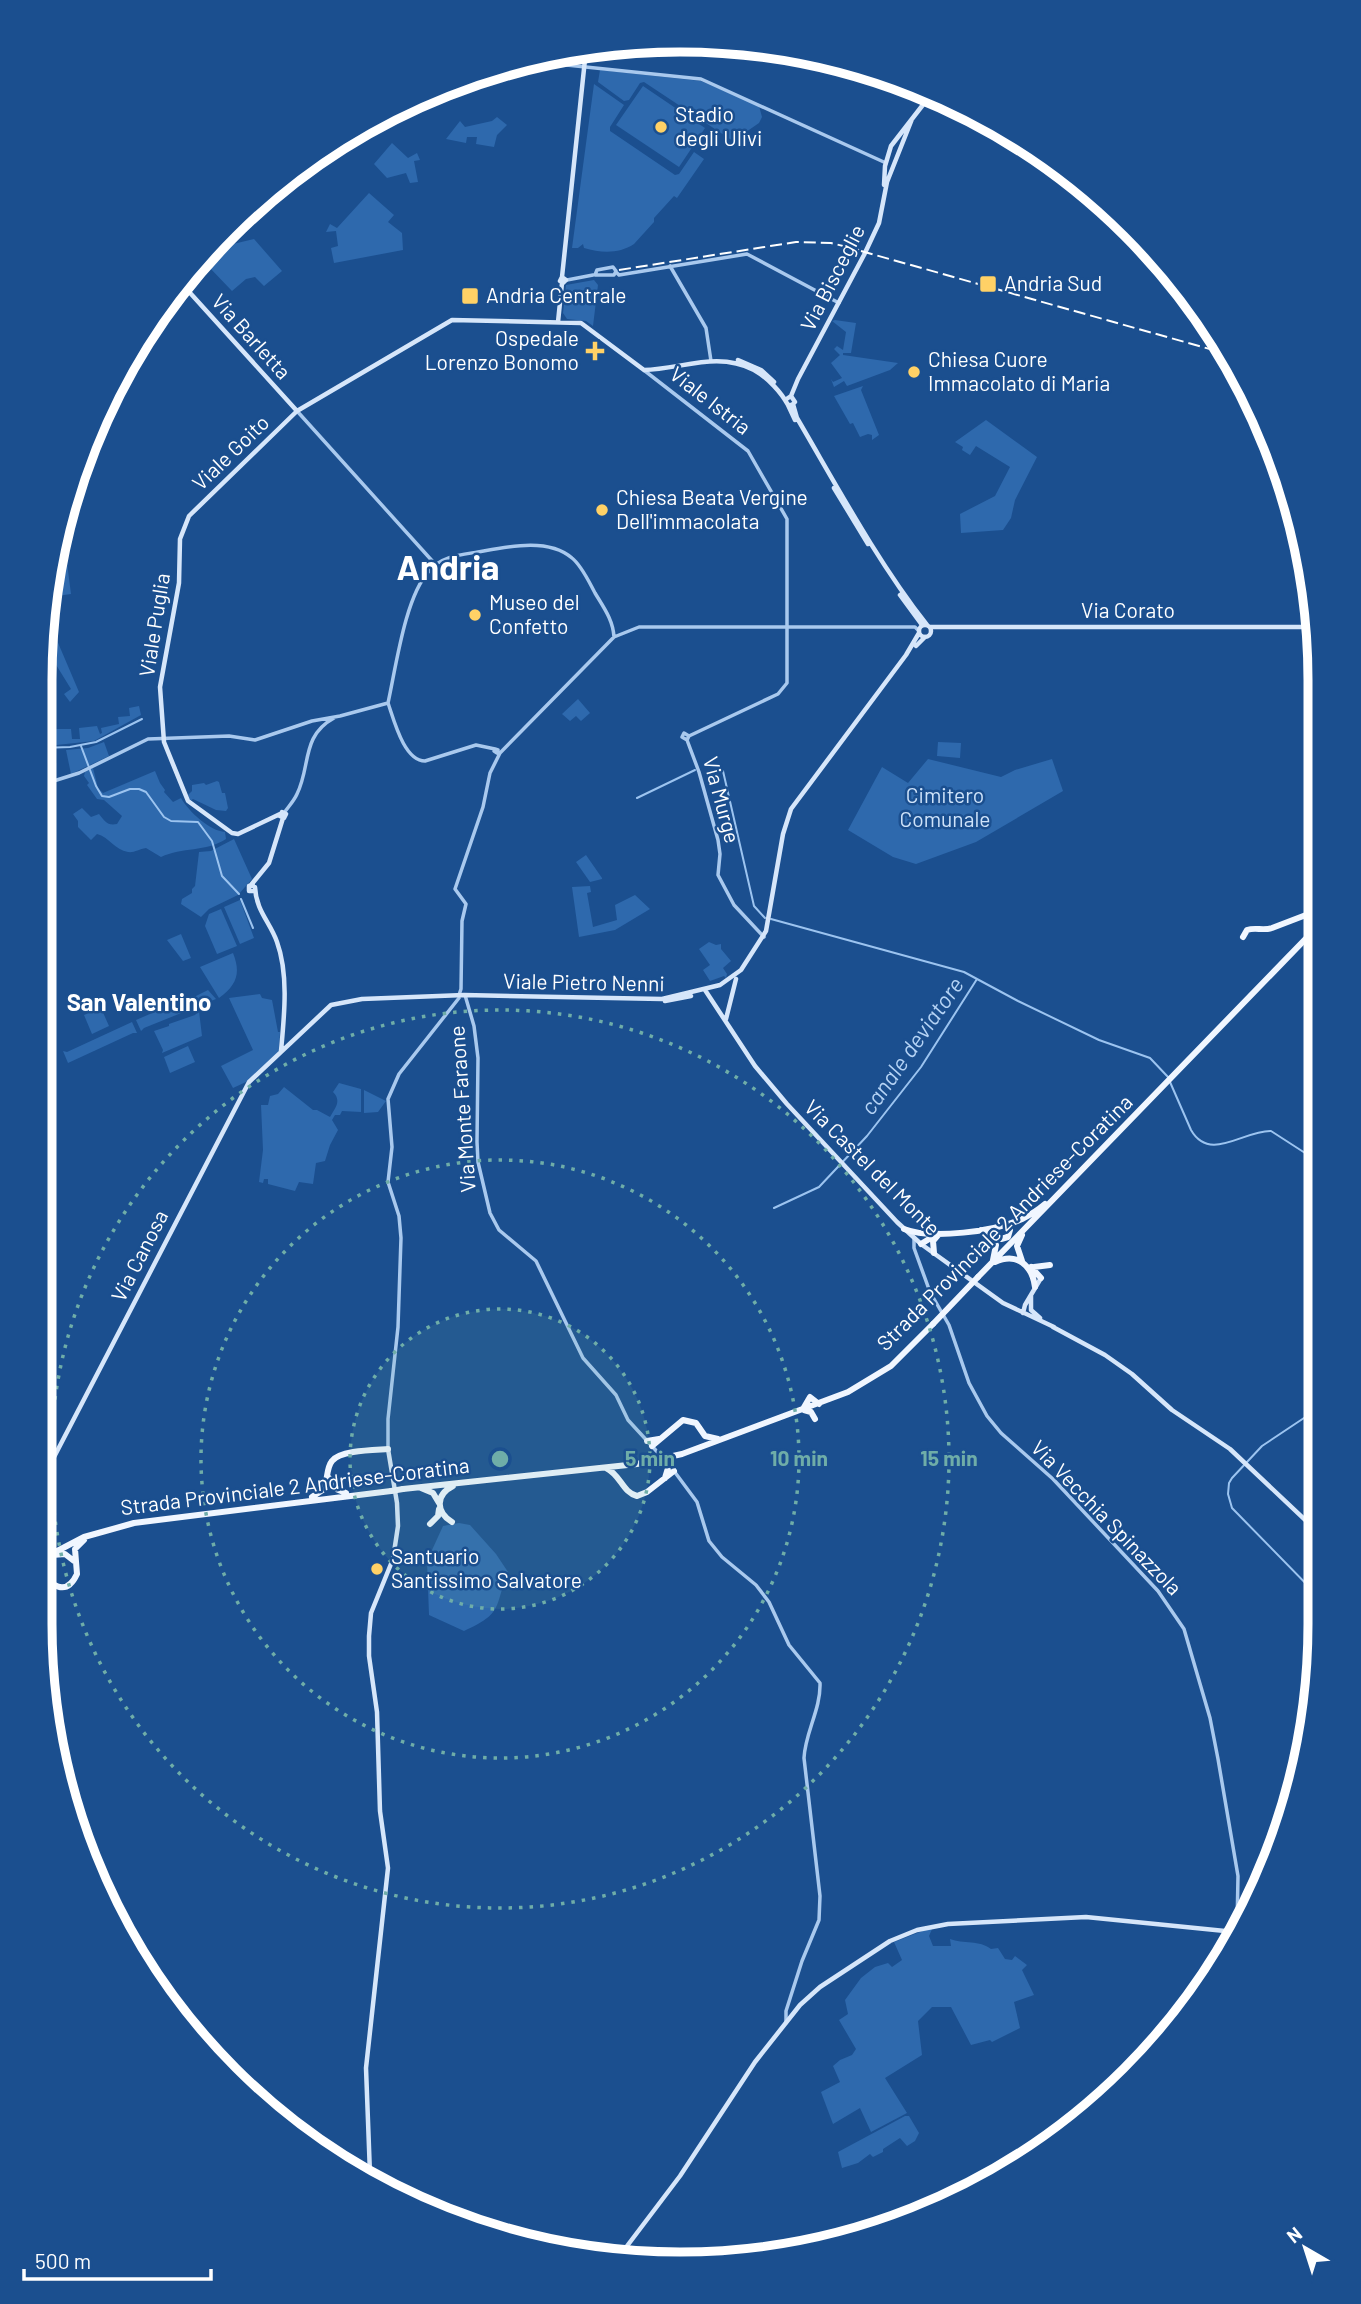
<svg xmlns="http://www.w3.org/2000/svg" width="1361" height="2304" viewBox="0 0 1361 2304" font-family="Barlow,sans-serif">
<rect width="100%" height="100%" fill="#1b4f8f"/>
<path fill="#2e69ad" d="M600,70l101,11 58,25 3,11 -3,6 -26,18 -89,-59 -4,1 -11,17 -5,1 -26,-19z
M594,84l30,21 -14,22v4l3,2 62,42 4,-1 15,-22 10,7 -27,39 -3,-2 -20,22v4l-20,22c-15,10 -33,9 -50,4l-1,-4 -5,4h-6z
M643,86l62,42 -26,39 -63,-42z
M497,117l10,8 -10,10 -3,12 -18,-3 1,-7h-10l-1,6 -20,-4 14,-18 5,6 27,-6z
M392,143l16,15 9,-5 3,7 -6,1 4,21 -8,1 -4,-10 -19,5 -13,-14z
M369,193l25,22 -6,7 14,11 1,17 -69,13 -3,-15 7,-2 -2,-15 -10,1 4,-8 7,4z
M254,239l28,32 -18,15 -9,-9 -9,2 -14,12 -23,-24 24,-23z
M594,280l4,5 -5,41 -7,-5 -19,-2 -4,-6 3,-28z
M835,320l21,3 -5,30h-8v2l55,8 -8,7 -43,16 -3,-5 -10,6 -3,-8 2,3 9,-4 -11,-15 9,-8 -6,-6 3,-3 6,4 3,-18 -14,-11z
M863,386l-2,4 18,45 -7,5v-5l-4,-1 -8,3 -7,-14 -3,1 -16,-28z
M986,420l51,37 -22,43 -4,18 -8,12 -42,3 -1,-19 35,-18 15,-29 -34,-21 -6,9 -8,-5 1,-3 -8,-5z
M67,563l4,31 -21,3 6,-32z
M44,631l5,10 7,-3 23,54 -9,10 -6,-8 7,-5 -21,-34 -8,6v-23z
M578,699l12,14 -9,8 -5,-5 -6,5 -8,-7z
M139,706l2,9 -47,26 -47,5 -5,-1v-26l13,10h16l1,10h8l-1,-11 18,-2 3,8 2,-1 -1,-5 18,-4 -1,-7 12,-1 -1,-8z
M104,742l5,14 -38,18 -5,-24 22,-2z
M938,742l23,1 -1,15 -23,-2z
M928,759l73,18 14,-7 37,-11 11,32 -87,51 -60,22 -23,-7 -45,-27 34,-63 26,16z
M93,768l5,20 5,5 52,-22 5,12 5,7 -1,2 9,10 8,-4c8,14 29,33 44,34l1,7c-20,13 -44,8 -65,18l-15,-9c-7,1 -12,5 -18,4 -13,-2 -19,-15 -31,-18l-6,6 -13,-13v-6l-5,-7 9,-6 9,9 8,-3c6,7 8,12 18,10l5,-8 -18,-16 -7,-1 -10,-14 2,-2 -5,-7 1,-4z
M217,781l2,1 3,11h3l3,15 -2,3 -10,-1 -23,-11 -3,2 -2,-6 4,-4v-6l12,-2 2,2z
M234,839l18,40 -14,16 -29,14 -8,8 -20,-13 1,-5 10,-6v-4l3,-3 4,-34 12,-1z
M586,855l16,23v1l-12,3 -14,-20z
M590,886l1,6 -4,1 6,34 24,-7 -2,-15 20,-10 15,14 -35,21 -36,7 -7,-50z
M240,900l14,38 -14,6 -16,-37z
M221,909l16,37 -20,8 -12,-28 4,-12z
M181,934l10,24 -8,3 -16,-21z
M709,942l7,3 5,-1v5l10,12 -8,7 4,6 -1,4 -2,-2 -14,5 -7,-11 7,-5 -11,-16z
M233,953c8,20 4,32 -14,45l-19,-31z
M208,990l8,9 -72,29 -3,3 -5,-11 44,-19 2,2z
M260,994l2,4 10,2 6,32h2l-1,19 -33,31 -13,6 -12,-22 32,-16 -24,-52z
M101,1008l8,18 -17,8 -8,-19z
M199,1011l3,25 -40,17 1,-3 -9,-19 15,-5v-2l26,-9z
M132,1022l5,11h-4l-65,30 -5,-12 4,1z
M188,1046l7,16 -25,11 -6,-16z
M339,1083l22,6v23l-19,-1 -2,4h-5l-3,5 6,10 -8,15 -5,16 -9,2 -3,21 -14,-2 -4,9 -27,-7v-5h-4l-1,4 -4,-1 4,-32 -2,-45h7l2,-9 8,-2 6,-7 29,23h4l13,7c5,-9 12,-16 3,-25z
M364,1090l22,11 -8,11 -14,1z
M459,1523l11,2 26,29 12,18c-14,35 -4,41 -44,59l-35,-16 -2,-54 16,-35z
M933,1927l-4,9 4,10h18l-1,-7c13,5 30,1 41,10l7,-1 7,11 7,1 3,-4 12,9 -5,5 12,25 -20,7 6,26 -28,14 -2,-2 -19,5 -20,-38h-19l-14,14 4,34 -37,23 22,35 -36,19 -11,-24 -27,16 -12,-32 19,-10 -7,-16 7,-6 12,-5 4,-6 -17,-29 9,-6 -3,-14 16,-22 14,-11 13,-4 4,4 10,-7 -8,-18z
M905,2116h4l10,17 -4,8 -8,5 -7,-8 -17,11v3l-10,5 -3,-3 -12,9 -16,5 -4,-16z"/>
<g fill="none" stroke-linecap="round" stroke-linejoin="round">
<path stroke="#9cc4f0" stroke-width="2" d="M81,746l15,40 6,10 7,1 21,-8h9l7,3 18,25 7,4 27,1 14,19 10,35 17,18
M41,748l29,-1 26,-5 46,-23
M723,771l31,135 11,12
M637,798l58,-28
M241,899l12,29
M771,919l193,53 54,29 81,39 51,18 18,19
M1170,1082l21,48c19,33 53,0 80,1l48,31
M774,1208l45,-21 48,-51 54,-69 56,-88
M1319,1408l-57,38 -30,32 -3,5 -1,11 4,14 87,89"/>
<path stroke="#a9c9ee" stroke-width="3.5" d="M528,61l173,18 185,84
M670,266l36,62 5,33
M613,267l3,4 -2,4h-19l2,-5z
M616,272l3,3 128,-21 92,49
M567,280l26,-5
M645,371l103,80 39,68v164l-9,11 -89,42
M297,411l138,153
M388,703c8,-36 17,-106 41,-132 13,-15 30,-16 49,-19 28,-5 70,-15 94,6 10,8 17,24 23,35 9,15 18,27 19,44
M388,703c6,17 16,58 37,58l51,-16 19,4
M684,733l5,3 -2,4 -5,-3z
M687,740l12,32 19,68 2,14 -2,21 16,30 30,32
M495,749l3,1 -1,3 -3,-2z
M41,785l38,-12 69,-34 81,-3 26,4 57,-19 28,-5 48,-13
M284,813c4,-6 10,-12 13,-19 14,-28 4,-58 37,-76
M459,995l2,-6 1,-68 4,-17 -11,-15 28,-82 7,-34 10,-20 114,-116 25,-10h276l3,3
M465,995l9,31 4,32 -1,84 1,20 12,51 9,17 37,31 47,97 33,37 12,25 33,36
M914,1238v10l16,44 19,33 20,58 18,33 14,17 52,46 105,112 26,38 26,89 8,41 20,117 -1,51
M388,1448v-29l10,-92 3,-89 -2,-22 -11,-34 4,-35 -4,-48 11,-25 60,-76
M674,1471l23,31 12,39 13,16 34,28 13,17 20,43 31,38c1,26 -15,50 -16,75l16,138 -1,24 -17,41 -16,50v12"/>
<path stroke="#d6e6fa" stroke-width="4.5" d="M884,185l1,-19 6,-20 38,-49
M562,277l24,-227
M562,277l4,3 -3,3 -3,-2z
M182,284l115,127
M558,322l4,-39
M738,360l23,10 13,12
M644,370c38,-1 73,-19 110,0 14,8 27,22 34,35h4l3,-3 -4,-6 -6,4
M791,396l7,-17 66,-124 15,-32 8,-41 25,-63
M793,404l4,14c41,70 80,143 130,207
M788,405l7,15
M834,488l34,56
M900,595l22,30
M919 631a6 6 0 1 1 12 0a6 6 0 1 1-12 0Z
M930,627h387
M916,646l9,-9
M282,812l4,2 -2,4 -4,-2z
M280,814l-42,20 -6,-1 -44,-32 -24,-59 -4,-55 19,-104 1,-44 9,-23 108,-105 155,-91 129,3 63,47
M251,885l18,-22 14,-45
M254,891h-5v-5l3,-1 3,2c1,24 15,35 22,55 12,33 7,76 4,109
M705,990l50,76 32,38 110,118 24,22 82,59 51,24
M665,1001l26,-5
M726,1019l10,-40
M1031,1296v14l9,8
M1023,1313l2,-8 16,-27
M1053,1327l52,28 27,19 40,36 58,39 89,84
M40,1484l209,-402 82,-77 31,-6 102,-4 198,4 58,-14 21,-15 25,-39 17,-97 8,-25 115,-154 13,-22
M370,2174l-4,-106 22,-200 -8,-57 -3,-99 -8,-56v-20l2,-23 22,-54 5,-33 -1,-23 -9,-54
M621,2254l59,-78 75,-114 45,-57 20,-18 70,-46 27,-11 31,-6 138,-7 149,15"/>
<path stroke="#f0f6ff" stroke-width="6" d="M928,98l3,-6
M1243,937l4,-7c8,-3 16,1 25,-2l47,-18
M904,1229c28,11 91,2 118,-10 8,-4 16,-9 23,-15
M981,1230l11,5 4,10 -3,15
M992,1235l9,4 7,-2 2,-7 -5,-5
M1022,1235l-5,11 5,15
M921,1244l13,-8
M934,1253l-1,-12 6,-7
M995,1262c22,-10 37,3 40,25
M1031,1267l10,11
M1034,1267l16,-2
M978,1277l341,-352
M803,1409l7,-12 9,7
M804,1410l7,2 4,7
M647,1441l12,-2
M652,1446l31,-26 13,3 9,13 13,3
M606,1468c15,7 16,24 31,28l10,-4 27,-21
M329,1478l7,11 10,4
M665,1478l4,-13
M421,1488l12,5 6,10
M403,1489l234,-25 45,-10 166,-62 43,-26 42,-42
M312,1497l12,-8c4,-9 2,-21 8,-28 8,-11 43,-11 56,-12
M452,1522c-16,-10 -17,-27 1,-36
M430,1524l8,-8 1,-7
M52,1555l13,-1 9,7
M40,1560l44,-23 50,-14 257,-32
M40,1570c10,15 26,28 37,4l-2,-25 9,-9"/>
<path stroke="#fff" stroke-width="2" stroke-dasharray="12 5" stroke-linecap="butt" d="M861,251l370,104
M619,270l177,-28 35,1 28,7"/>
<path stroke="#f0f6ff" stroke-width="6" d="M933,1324l45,-47
M391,1491l12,-2"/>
</g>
<circle cx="500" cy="1459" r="150" fill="#6fada8" fill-opacity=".12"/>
<g fill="none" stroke="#6fada8" stroke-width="3.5" stroke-dasharray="3.5 7">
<circle cx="500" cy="1459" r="150"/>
<circle cx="500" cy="1459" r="299"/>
<circle cx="500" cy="1459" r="449"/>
</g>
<g fill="#ffd166" stroke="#1b4f8f" stroke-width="2.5">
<circle cx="661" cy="127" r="7"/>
<rect x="979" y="275" width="18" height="18" rx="3.5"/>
<rect x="461" y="287" width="18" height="18" rx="3.5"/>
<path d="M591.5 340.5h7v7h7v7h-7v7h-7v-7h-7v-7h7z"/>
<circle cx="914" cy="372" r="7"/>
<circle cx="602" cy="510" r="7"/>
<circle cx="475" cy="615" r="7"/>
<circle cx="377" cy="1569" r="7"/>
</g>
<g text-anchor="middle" stroke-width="5" stroke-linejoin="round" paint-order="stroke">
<g font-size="21" fill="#fff" stroke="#1b4f8f" text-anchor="start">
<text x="675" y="122">Stadio<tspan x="675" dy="24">degli Ulivi</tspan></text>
<text x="1004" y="291">Andria Sud</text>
<text x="486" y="303">Andria Centrale</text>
<text x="579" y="346" text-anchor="end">Ospedale<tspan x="579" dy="24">Lorenzo Bonomo</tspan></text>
<text x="928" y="367">Chiesa Cuore<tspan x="928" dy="24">Immacolato di Maria</tspan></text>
<text x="616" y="505">Chiesa Beata Vergine<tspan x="616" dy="24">Dell'immacolata</tspan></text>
<text x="489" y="610">Museo del<tspan x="489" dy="24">Confetto</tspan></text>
<text x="391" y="1564">Santuario<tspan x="391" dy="24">Santissimo Salvatore</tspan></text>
</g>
<g font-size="21" fill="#fff" stroke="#1b4f8f">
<text transform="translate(833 278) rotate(-63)" y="7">Via Bisceglie</text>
<text transform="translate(251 337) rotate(48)" y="7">Via Barletta</text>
<text transform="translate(710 401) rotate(38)" y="7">Viale Istria</text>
<text transform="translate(231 453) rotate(-44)" y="7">Viale Goito</text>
<text x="1128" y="618">Via Corato</text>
<text transform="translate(155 625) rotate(-81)" y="7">Viale Puglia</text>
<text transform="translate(721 800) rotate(75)" y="7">Via Murge</text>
<text transform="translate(584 983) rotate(1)" y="7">Viale Pietro Nenni</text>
<text transform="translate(463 1109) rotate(-94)" y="7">Via Monte Faraone</text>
<text transform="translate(872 1168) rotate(45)" y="7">Via Castel del Monte</text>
<text transform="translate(1005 1223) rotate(-45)" y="7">Strada Provinciale 2 Andriese-Coratina</text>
<text transform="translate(140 1256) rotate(-63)" y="7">Via Canosa</text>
<text transform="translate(295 1487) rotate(-7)" y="7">Strada Provinciale 2 Andriese-Coratina</text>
<text transform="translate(1106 1518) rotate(46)" y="7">Via Vecchia Spinazzola</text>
</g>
<g font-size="21" fill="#cfe3fa" stroke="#1b4f8f">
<text x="945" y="803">Cimitero<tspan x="945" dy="24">Comunale</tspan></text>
</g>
<g font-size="23" font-style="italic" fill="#b5d3f5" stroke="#1b4f8f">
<text transform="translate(912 1046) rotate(-55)" y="8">canale deviatore</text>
</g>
<g font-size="24" font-weight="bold" fill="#fff" stroke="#1b4f8f">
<text x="139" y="1011">San Valentino</text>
</g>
<g font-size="35" font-weight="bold" fill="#fff" stroke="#1b4f8f">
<text x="448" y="580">Andria</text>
</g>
</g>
<path d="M0 0H1361V2304H0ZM680 52H680A628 628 0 0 1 1308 680V1624A628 628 0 0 1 680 2252H680A628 628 0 0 1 52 1624V680A628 628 0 0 1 680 52Z" fill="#1b4f8f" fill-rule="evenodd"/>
<path fill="none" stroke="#fff" stroke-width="9" d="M680 52H680A628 628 0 0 1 1308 680V1624A628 628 0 0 1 680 2252H680A628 628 0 0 1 52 1624V680A628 628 0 0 1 680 52Z"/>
<circle cx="500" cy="1459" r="10" fill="#6fada8" stroke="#1b4f8f" stroke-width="3.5"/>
<g font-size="21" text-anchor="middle" font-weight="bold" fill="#6fada8" stroke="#1b4f8f" stroke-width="5" stroke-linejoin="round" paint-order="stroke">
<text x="650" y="1466">5 min</text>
<text x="799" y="1466">10 min</text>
<text x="949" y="1466">15 min</text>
</g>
<g transform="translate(1305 2248) rotate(321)" stroke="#1b4f8f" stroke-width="5" paint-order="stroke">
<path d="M0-5L12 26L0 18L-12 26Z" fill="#ffffff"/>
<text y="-10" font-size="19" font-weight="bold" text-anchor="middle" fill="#ffffff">N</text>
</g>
<path d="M24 2269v10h187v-10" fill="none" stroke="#ffffff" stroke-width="3.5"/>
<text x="35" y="2269" font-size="21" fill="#ffffff" stroke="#1b4f8f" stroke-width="5" paint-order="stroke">500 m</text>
</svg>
